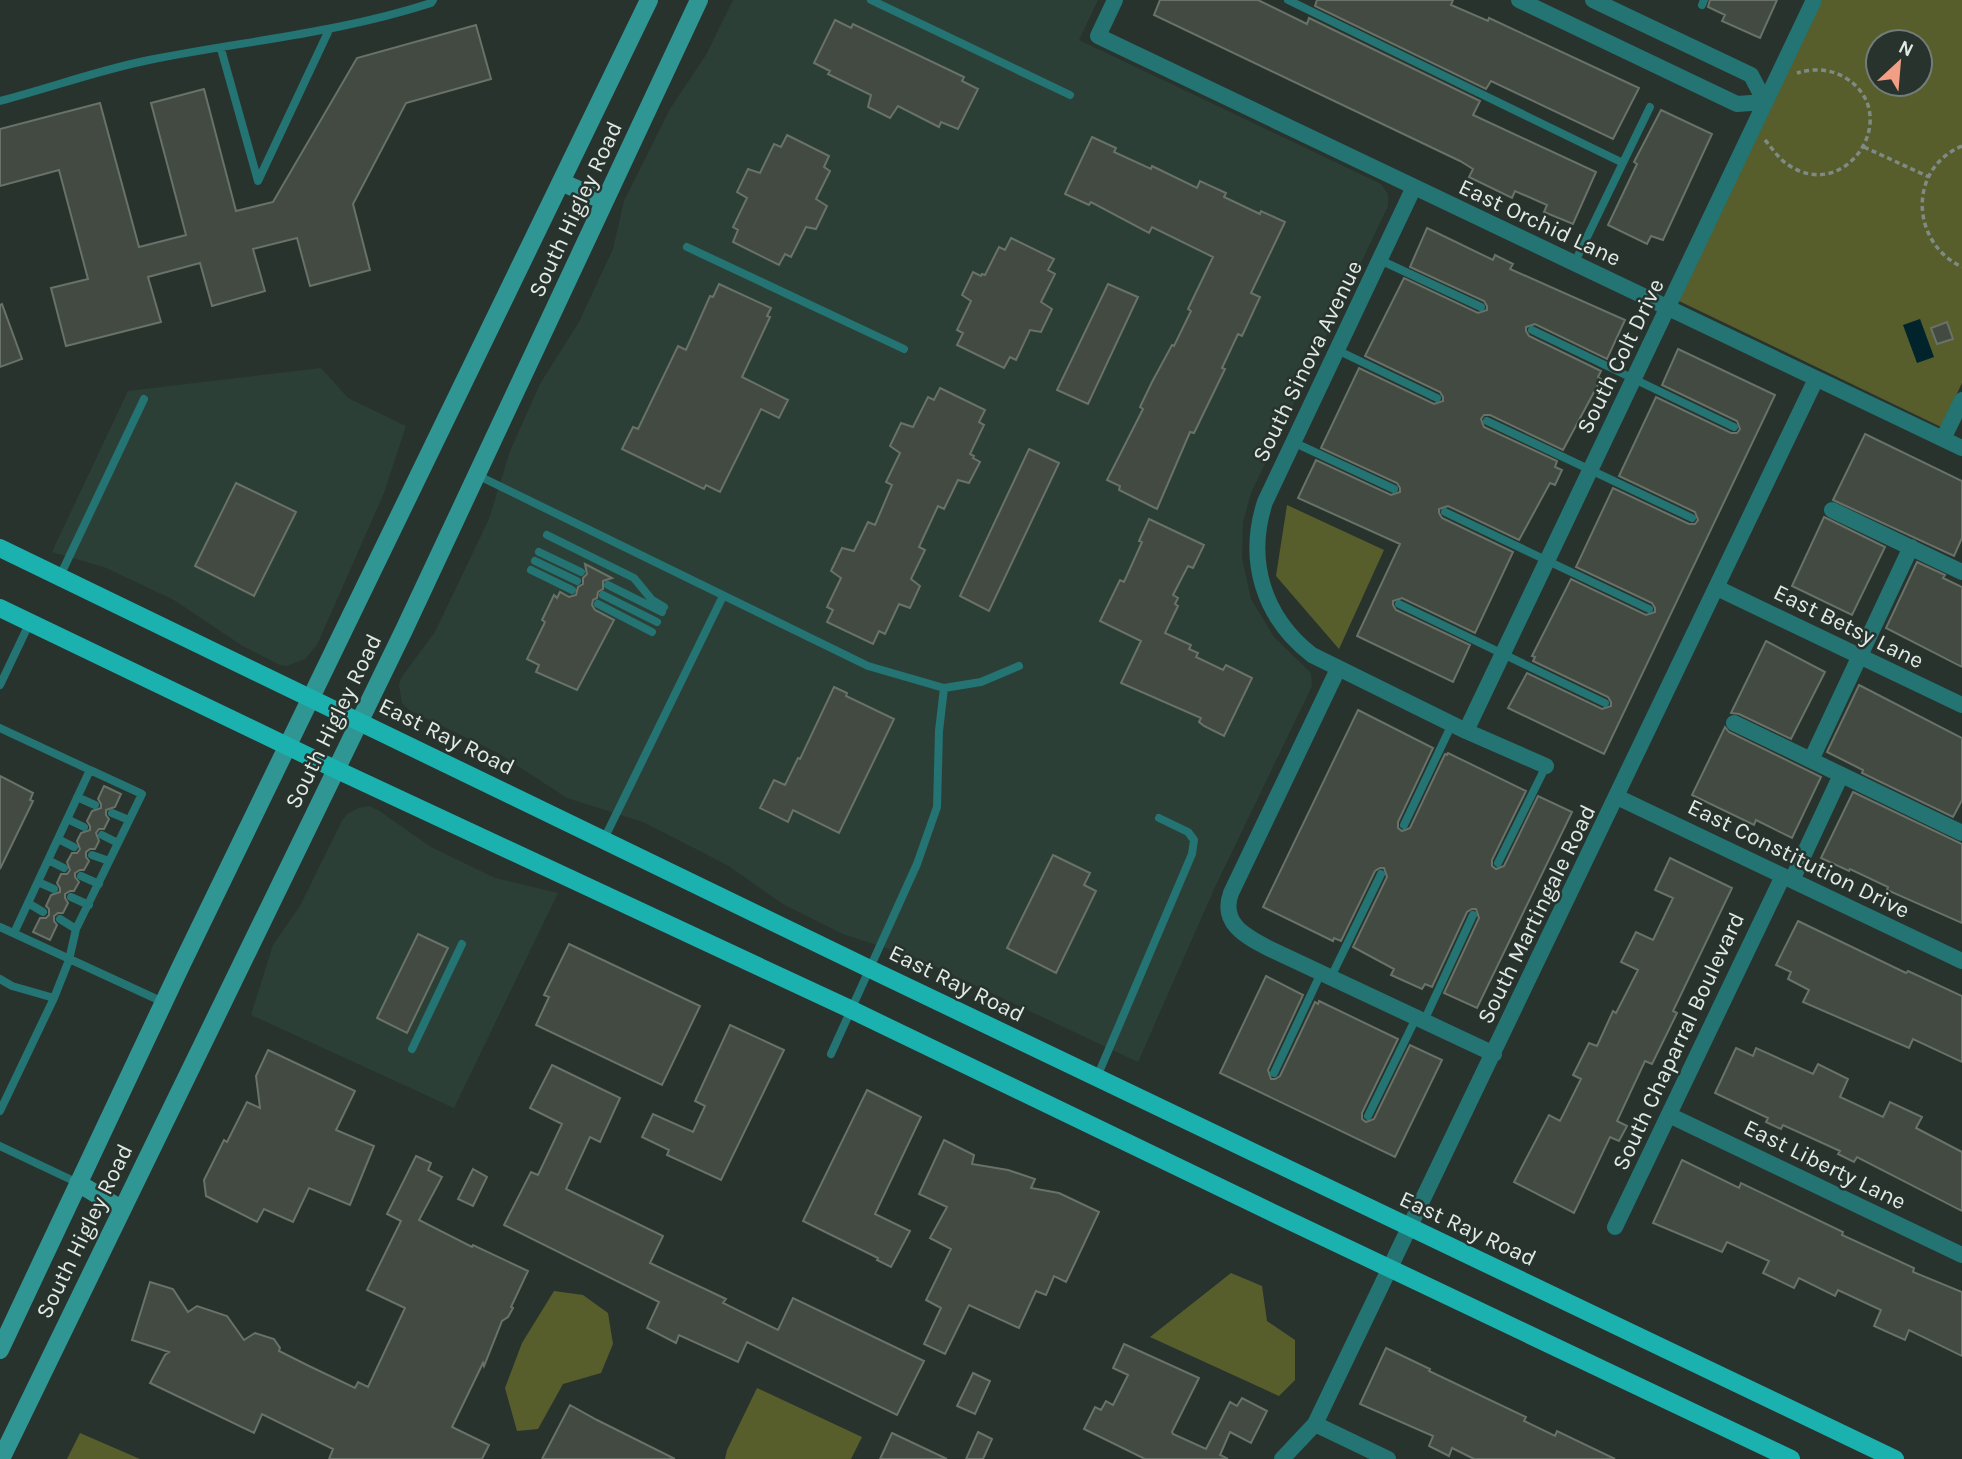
<svg xmlns="http://www.w3.org/2000/svg" width="1962" height="1459" viewBox="0 0 1962 1459" font-family="Karla,sans-serif">
<rect width="100%" height="100%" fill="#28332e"/>
<path fill="#2c3f37" d="M733,0h365l-19,40 302,144 7,10v12l-137,287 -8,29 -1,36 9,41 23,38 37,36 1,13 -97,201 -77,175 -219,-103 -76,-25 -60,-30 -56,-39 -84,-43 -76,-24 -69,-45 -89,-43 -7,-7 -3,-18 2,-7 34,-46 54,-113 21,-68 30,-67 39,-62 34,-73 11,-48 46,-92 36,-54z
M321,368l27,30 58,28 -22,67 -67,152 -12,14 -19,7 -6,-1 -39,-20 -67,-45 -70,-33 -52,-15 76,-161z
M369,806l9,4 53,37 64,31 63,15 -104,215 -203,-93 22,-70 27,-39 42,-85 5,-7 11,-6z"/>
<path fill="#575e2b" fill-rule="evenodd" d="M1822,0h140v383l-21,44 -262,-126zM1878,42h42v42h-42z
M1287,505l97,45 -45,99 -63,-73z
M1231,1273l31,13 5,35 28,19v40l-16,16 -129,-59z
M554,1291l29,4 25,18 5,31 -12,29 -38,11 -25,45 -21,2 -12,-43 17,-45z
M757,1388l105,49 -11,22h-126l2,-9z
M80,1433l60,26h-73z"/>
<path fill="#00232c" d="M1920,319l14,38 -17,6 -14,-38z"/>
<path fill="#434a41" stroke="#697268" stroke-width="2" d="M1160,0h98l49,24 2,-6 171,83 -7,14 123,57 -23,52 -29,-12 3,-7 -32,-14 -3,7 -43,-21 4,-8 -13,-8 -306,-146z
M1317,0h136l-2,5 37,16 1,-3 150,70 -26,51 -122,-58 -5,8 -171,-83z
M1710,0h67l-17,38 -38,-17 3,-6 -17,-8z
M835,20l16,8 2,-4 111,53 -2,4 16,8 -20,40 -17,-7 -2,5 -41,-21 -8,12 -22,-11 3,-12 -43,-21 2,-3 -16,-8z
M476,25l15,54 -85,24 -53,101 17,66 -60,16 -13,-48 -44,11 12,42 -53,15 -12,-43 -52,14 13,45 -95,24 -15,-58 37,-9 -29,-109 -59,16v-57l100,-26 39,144 47,-12 -35,-132 53,-14 32,122 37,-9 84,-144z
M1661,110l51,24 -49,106 -12,-4 -4,8 -39,-19 29,-61 -3,-2z
M787,135l42,21 -5,11 6,4 -14,28 11,7 -11,23 -10,-2 -15,30 -6,-3 -6,11 -46,-23 5,-12 -5,-3 14,-29 -10,-6 11,-23 12,4 14,-29 7,3z
M1092,137l24,11 -2,4 37,17 1,-3 45,22 3,-7 26,12 -2,4 36,17 1,-3 24,11 -34,71 9,4 -18,39 -4,-2 -16,34 3,1 -31,64 -4,-1 -33,77 -38,-19 1,-4 -13,-6 36,-71 -3,-2 12,-25 20,-37 2,1 17,-35 -3,-2 25,-52 -61,-30 -3,6 -58,-31 -2,3 -24,-11z
M1427,228l66,32 2,-5 18,9 -3,5 115,51 -18,39 -72,-35 -9,3v4l3,5 72,35 -3,6 3,2 -38,71 -73,-35h-6l-3,4 3,8 73,34 -2,6 7,3 -7,15 -5,-2 -31,57 -71,-34 -9,3v4l3,5 71,34 -38,81 -73,-35 -9,3v4l3,5 74,35 -17,37 -96,-46 43,-92 -102,-46 18,-38 75,35 9,-3v-4l-3,-5 -76,-35 38,-80 75,36 9,-3v-4l-3,-5 -75,-36 39,-78 74,35 9,-3v-4l-3,-5 -74,-34z
M1011,238l43,21 -6,11 7,4 -14,28 11,7 -11,23 -11,-2 -14,30 -6,-3 -6,11 -47,-23 6,-12 -6,-3 14,-29 -9,-6 11,-23 8,4 1,-2 3,1 14,-28 6,3z
M719,284l52,24 -4,8 3,1 -28,60 46,23 -9,18 -18,-9 -41,83 -14,-7 -2,4 -82,-40 11,-22 5,2 40,-83 8,4 24,-54 3,1z
M1108,284l30,13 -50,107 -31,-14z
M2,304l20,55 -22,8v-62z
M1947,322l6,17 -16,5 -6,-16z
M1678,349l97,46 -171,359 -96,-46 19,-35 75,36 9,-3v-4l-3,-5 -75,-36 2,-4 -3,-1 39,-77 75,36 9,-3v-4l-3,-5 -76,-36 37,-79 76,36h6l3,-4 -3,-8 -76,-36 37,-79 75,36h6l3,-4 -3,-8 -75,-36z
M940,388l45,22 -6,12 5,3 -14,29 4,2 -1,2 7,4 -11,21 -11,-3 -14,29 -6,-3 -13,28 -6,13 6,3 -14,29 9,7 -10,22 -11,-4 -14,30 -6,-3 -6,13 -46,-22 6,-12 -6,-3 14,-29 -10,-7 11,-23 12,3 14,-29 7,3 17,-40 -6,-3 14,-29 -10,-7 11,-23 12,4 15,-30 6,3z
M1865,434l97,47v57l-8,18 -121,-56z
M1029,449l30,14 -70,148 -29,-15z
M236,483l60,29 -42,84 -59,-30z
M1824,517l61,30 -33,68 -60,-29z
M1149,519l55,26 -11,23 -5,-2 -15,29 5,3 -3,6 3,2 -13,27 26,12 -2,4 9,4 -2,4 27,13 3,-5 26,13 -28,58 -20,-10 -5,-4 2,-4 -80,-35 20,-42 -41,-20 20,-41 4,2 18,-40 -3,-1z
M1917,562l28,13 -2,3 19,9v80l-76,-39z
M585,564l27,14 -9,3v8l-5,3 -1,6 -4,2 -1,5 3,5 19,10 -37,70 -41,-18 3,-7 -12,-6 18,-37 -3,-2 12,-25 3,3 3,-6 9,5 7,-2 2,-8 5,-3v-6l4,-4z
M1766,641l59,31 -34,67 -52,-25 -8,-1z
M1859,685l103,53v62l-9,17 -91,-44 1,-3 -36,-18z
M834,687l13,6 -1,3 48,23 -55,114 -46,-23 -5,12 -28,-14 14,-28 11,5 13,-27 2,1z
M1358,710l75,38 -35,74v6l4,3 8,-3 35,-74 2,1 1,-2 78,38 -34,69v6l4,3 8,-3 34,-70 34,16 -95,196 -33,-15 35,-75 -3,-9h-4l-5,3 -35,75 -7,-3 -3,5 -31,-14 3,-6 -41,-22 34,-70 -3,-9h-4l-5,3 -34,70 -7,-3 -1,3 -70,-34z
M1725,727l4,5 92,45 -29,61 -36,-18 -2,5 -62,-30z
M0,776l33,17 -3,7 3,1 -33,68z
M104,786l17,8 -6,13 -9,3v5l3,4 -5,10h-5l-3,4 3,8 -4,8h-5l-4,3v5l3,4 -5,9h-4l-5,3v4l4,5 -5,9h-4l-5,3v4l3,5 -5,10h-5l-4,3v5l3,4 -7,15 -17,-8 7,-14h6l3,-3v-6l-3,-3 5,-11 9,-3v-4l-3,-5 4,-9h6l3,-4 -3,-8 5,-9h5l3,-4 -3,-8 4,-8 9,-3v-4l-3,-5 5,-10 9,-3v-4l-3,-5z
M1853,792l109,52v79l-75,-33 1,-3 -38,-18 -1,2 -28,-13z
M1053,855l37,18 -6,12 12,6 -40,82 -49,-25z
M1670,858l62,30 -59,123 4,2 -25,51 -7,-3 -28,60 10,5 -8,15 -9,-4 -36,76 -60,-31 35,-67 11,6 21,-42 -8,-4 16,-32 8,3 16,-35 3,2 22,-43 -17,-8 15,-30 17,8 20,-42 -18,-8z
M1798,921l108,52 2,-2 54,25v66l-49,-23 -4,9 -106,-46 6,-12 -21,-11 3,-7 -15,-7z
M418,934l30,14 -41,85 -30,-15z
M569,944l131,62 -38,79 -126,-60 13,-28 -5,-2z
M1266,976l37,19 -35,75 3,9h4l5,-3 35,-74 3,2 1,-3 79,38 -36,74v6l4,3 8,-3 36,-74 32,15 -47,97 -175,-84z
M730,1025l54,25 -63,130 -54,-25 2,-5 -27,-13 11,-23 40,18 12,-26 -10,-5z
M1736,1048l17,8 3,-8 57,26 5,-10 30,15 -8,18 43,20 7,-15 32,15 -6,11 46,24v59l-105,-54 -3,5 -16,-8 2,-3 -57,-26 -2,4 -15,-7 2,-4 -53,-25z
M268,1050l87,41 -19,39 38,16 -24,59 -41,-17 -16,34 -29,-13 -7,13 -51,-26 -2,-16 20,-40 3,2 20,-40 13,6 -4,-32z
M552,1065l68,33 -20,44 -10,-5 -24,52 97,47 -13,27 76,36 -3,4 55,27 15,-32 131,63 -27,54 -150,-73 -9,20 -59,-27 -3,8 -29,-15 12,-26 -155,-77 27,-53 7,3 24,-51 -32,-16z
M867,1090l54,27 -46,97 35,17 -19,36 -14,-7 1,-2 -75,-37z
M944,1140l30,15 -2,9 36,6 27,9 -4,9 28,5 40,19 -33,70 -12,-6 -8,19 -10,-4 -17,37 -50,-23 -24,49 -21,-10 17,-36 -15,-8 25,-51 -21,-11 17,-31 -28,-13z
M416,1156l15,7 -3,7 14,7 -23,43 53,27 1,-2 55,26 -17,36 2,1 -5,9 -6,4 -18,45 -1,-3 -31,64 37,18 -7,14h-153l4,-10 -71,-35 -8,19 -104,-50 15,-28 4,-3 -37,-12 18,-58 23,7 15,23 9,-6 30,10 17,24 11,-7 19,6 6,9 -1,3 30,15 46,22 3,-6 10,5 37,-79 -38,-18 34,-69 -14,-7z
M1682,1160l57,28 2,-5 102,49 -1,3 72,33 -1,4 49,20v64l-53,-26 -4,10 -31,-14 7,-16 -43,-20 -3,6 -36,-18 -5,10 -31,-15 6,-12 -42,-19 -5,10 -69,-29z
M473,1169l14,8 -14,29 -15,-7z
M1124,1344l75,34 -27,54 1,2 33,15 24,-47 7,4 5,-8 25,13 -16,32 -21,-11 -10,23 8,4h-83l-61,-30 11,-22 6,3 5,-9 7,4 15,-30 -15,-7z
M1386,1348l44,21 -1,2 97,46 -2,4 31,15 2,-5 58,28h-141l-22,-11 -3,8 -20,-10 4,-10 -73,-32z
M973,1373l17,8 -15,33 -18,-8z
M570,1405l27,15 78,39h-133z
M978,1432l14,7 -9,20h-17z
M892,1433l55,26h-67z"/>
<g fill="none" stroke-linecap="round" stroke-linejoin="round">
<path stroke="#808a85" stroke-width="3.5" stroke-dasharray="5 3.5" stroke-linecap="butt" d="M1765,140c7,8 13,18 22,24 59,42 119,-51 57,-87 -14,-8 -31,-9 -47,-4
M1962,146c-55,23 -51,97 0,121
M1864,147l65,30"/>
<path stroke="#237472" stroke-width="8" d="M871,0l199,95
M1288,0l335,163
M1702,5l2,-5
M221,49l37,132 71,-151
M0,101c50,-13 99,-31 149,-41 95,-19 190,-27 282,-57l2,-3
M687,247l217,102
M1380,260l101,47
M1574,264l76,-157
M1532,330l202,97
M1337,350l100,48
M1487,421l205,97
M1293,442l101,47
M477,475l391,191 76,22 37,-6 38,-16
M1445,512l204,97
M547,535l87,43 18,22 12,7
M539,552l42,20
M535,561l42,20
M531,570l41,20
M60,576l84,-177
M608,585l54,27
M603,595l54,27
M598,604l54,28
M1399,604l206,99
M0,685l30,-63
M0,728l90,42 -76,163
M77,797l18,8
M112,813l17,7
M67,819l17,8
M1404,825l48,-101
M102,835l16,8
M58,839l16,8
M604,839l119,-243
M92,855l17,6
M48,860l16,8
M1498,863l48,-97
M81,876l18,8
M38,882l16,7
M71,897l18,8
M28,903l15,9
M60,919l16,10
M0,927l163,75
M1331,977l50,-103
M0,979l12,7 42,12
M1424,1021l49,-106
M412,1049l50,-105
M831,1054l86,-190 20,-57 2,-76 5,-43
M1274,1073l47,-100
M1097,1077l95,-223 2,-14 -6,-8 -29,-14
M0,1111l54,-113 15,-38 7,-31 66,-135 -52,-24
M1368,1116l48,-98
M0,1146l78,37"/>
<path stroke="#237472" stroke-width="16" d="M1115,0l-17,36 864,412
M1519,0l218,104 28,-2 -14,-27 -158,-75
M1414,187l-149,315c-19,58 -2,115 47,153l154,76 80,35
M1943,439l19,-39
M1832,510l130,62
M1717,588l245,117
M1338,669l-107,224c-11,30 14,43 37,55l226,106
M1734,723l228,110
M1466,731l348,-731
M1811,760l100,-213
M1617,797l345,164
M1792,880l49,-105
M1669,1115l293,140
M1615,1227l168,-351
M1315,1424l73,35
M1282,1459l33,-35 501,-1045"/>
<path stroke="#2f9694" stroke-width="18" d="M561,182l43,19
M78,1183l43,26
M0,1350l179,-380 470,-970
M1,1459l403,-829 295,-630"/>
<path stroke="#1ab1af" stroke-width="18" d="M0,548l870,421 1025,490
M0,608l337,162 515,240 419,202 520,247"/>
</g>
<g text-anchor="middle" stroke-width="5" stroke-linejoin="round" paint-order="stroke">
<g font-size="23" fill="#e2eae6" stroke="#28332e">
<text transform="translate(575 209) rotate(-65)" y="8">South Higley Road</text>
<text transform="translate(1540 222) rotate(25)" y="8">East Orchid Lane</text>
<text transform="translate(1620 356) rotate(-64)" y="8">South Colt Drive</text>
<text transform="translate(1307 361) rotate(-64)" y="8">South Sinova Avenue</text>
<text transform="translate(1849 626) rotate(26)" y="8">East Betsy Lane</text>
<text transform="translate(333 721) rotate(-64)" y="8">South Higley Road</text>
<text transform="translate(447 736) rotate(26)" y="8">East Ray Road</text>
<text transform="translate(1799 858) rotate(26)" y="8">East Constitution Drive</text>
<text transform="translate(1536 914) rotate(-64)" y="8">South Martingale Road</text>
<text transform="translate(957 983) rotate(26)" y="8">East Ray Road</text>
<text transform="translate(1678 1041) rotate(-65)" y="8">South Chaparral Boulevard</text>
<text transform="translate(1825 1164) rotate(26)" y="8">East Liberty Lane</text>
<text transform="translate(1468 1228) rotate(25)" y="8">East Ray Road</text>
<text transform="translate(84 1231) rotate(-64)" y="8">South Higley Road</text>
</g>
</g>
<g transform="translate(1899 63) rotate(26)"><circle r="33" fill="#28332e" stroke="#727c78" stroke-width="2"/>
<path d="M0-5L12 26L0 18L-12 26Z" fill="#f39f85"/>
<text y="-10" font-size="19" font-weight="bold" text-anchor="middle" fill="#e2eae6">N</text>
</g>
</svg>
